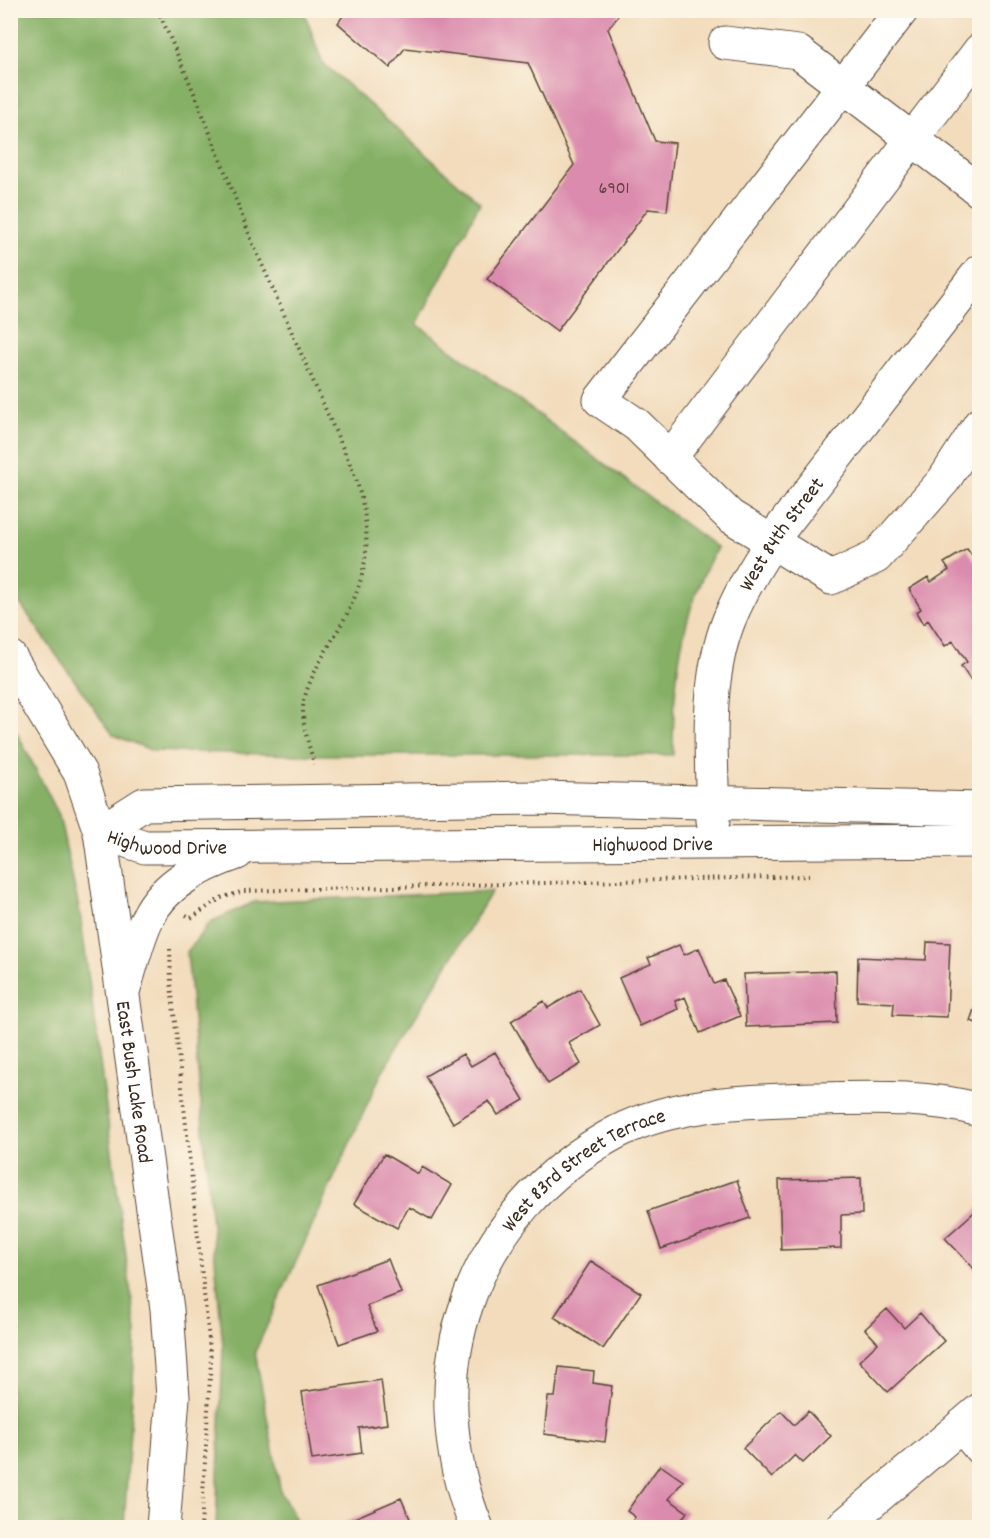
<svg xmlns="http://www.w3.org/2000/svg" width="990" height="1538" viewBox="0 0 990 1538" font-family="Dekko,sans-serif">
<rect width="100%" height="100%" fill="#fcf5e5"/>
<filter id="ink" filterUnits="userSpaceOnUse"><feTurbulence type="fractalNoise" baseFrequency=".0167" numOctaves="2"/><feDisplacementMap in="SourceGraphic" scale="12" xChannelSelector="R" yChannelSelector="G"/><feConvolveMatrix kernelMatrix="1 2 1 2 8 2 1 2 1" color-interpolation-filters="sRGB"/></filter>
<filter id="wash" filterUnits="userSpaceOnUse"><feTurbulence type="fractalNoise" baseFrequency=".008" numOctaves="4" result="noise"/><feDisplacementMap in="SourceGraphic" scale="24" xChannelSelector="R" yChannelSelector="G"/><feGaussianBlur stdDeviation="1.35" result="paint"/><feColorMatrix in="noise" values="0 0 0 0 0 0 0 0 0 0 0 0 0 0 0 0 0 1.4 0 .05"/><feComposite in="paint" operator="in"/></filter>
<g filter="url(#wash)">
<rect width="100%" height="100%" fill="#f2dcbc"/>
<path fill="#86b066" stroke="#606d42" stroke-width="1.5" d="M10,11h294l18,51 158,141 -63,121 300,224c-37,65 -44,133 -44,207h-372l-148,-4 -40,-16 -102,-144z
M11,721l48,94 21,98 56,418 -12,196h-113z
M492,891l-110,181 -127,280 26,141 19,34h-84l7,-180 -36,-395 23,-30 44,-20z"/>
<g id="blocks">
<path fill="#db8bad" d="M347,10h275l-14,19 47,112 20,2 -8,68 -19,-2 -91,122 -70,-52 87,-114 -46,-102 -123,-15 -15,20 -52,-45z
M967,549l13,18v117l-4,-6 -5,3 -10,-15 6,-4 -14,-21 -8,5 -17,-26 -5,4 -7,-12 5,-3 -12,-20 19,-12 3,5 18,-12 -5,-7z
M927,942l23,1 -3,74 -54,-2 1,-12 -37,-2 1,-44 68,3z
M679,945l5,10 15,-7 15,36 10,-4 16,36 -40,17 -15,-36 -10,4 3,8 -38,17 -21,-48 32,-14 -3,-6z
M836,971l1,52 -91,4 -2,-53z
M580,989l20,36 -31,18 12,21 -33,20 -37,-63 33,-20 4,7z
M979,995h1v29l-10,-3z
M495,1052l29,48 -26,15 -9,-14 -36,22 -28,-47 38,-22 8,12z
M384,1154l34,20 4,-7 30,18 -20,35 -23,-13 -12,21 -43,-24z
M861,1178l1,36 -21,1v33l-60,2 -2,-70z
M737,1180l13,38 -89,31 -13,-38z
M980,1207v68l-35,-37z
M388,1259l13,34 -34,13 10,25 -38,13 -21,-59z
M591,1261l50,32 -38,56 -49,-32z
M887,1309l17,19 16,-15 24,28 -56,51 -29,-31 19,-18 -13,-14z
M559,1367l35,4 -1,12 19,3 -7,56 -61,-8 4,-37h7z
M381,1380l6,44 -28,4 3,25 -50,7 -10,-68z
M781,1411l13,14 14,-14 23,25 -28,27 -8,-8 -23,23 -29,-30z
M660,1465l23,16 -14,18 18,13 -11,16h-48l7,-11 -8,-6z
M401,1498l13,30h-76v-3z"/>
</g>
</g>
<g filter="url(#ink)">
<use href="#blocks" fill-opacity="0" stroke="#564536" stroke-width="1.5"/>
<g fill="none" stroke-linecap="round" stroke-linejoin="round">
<defs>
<g id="minor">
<path d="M902,10l-302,390 37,25 93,91 101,62 45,-21 68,-77 36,-56"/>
<path d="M725,43l73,9 182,139"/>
<path d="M670,458l310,-408"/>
<path id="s1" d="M10,657l70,116 20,59 67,477 6,88 -10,131"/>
<path id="s2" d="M713,821c-1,-66 -9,-138 16,-201 13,-32 31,-60 50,-89l201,-260"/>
<path d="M100,832l44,-28 396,-6 440,11"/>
<path id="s3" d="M100,832l45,15 835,-6"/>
<path d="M124,988c8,-23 13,-49 24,-71 17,-35 55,-52 89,-64"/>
<path d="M961,1426l19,22"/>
<path id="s4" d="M477,1528c-64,-154 -8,-317 140,-396 58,-30 132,-31 196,-33 57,-1 111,-4 167,11"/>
<path d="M841,1528l139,-118"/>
</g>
</defs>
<use href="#minor" stroke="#564536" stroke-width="35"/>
<path stroke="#564536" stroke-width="4" stroke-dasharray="1.5 4.5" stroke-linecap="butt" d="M158,10l40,92 55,142 102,232c19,59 15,100 -17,154 -12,21 -28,46 -34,70 -4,21 5,44 10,64
M186,915l5,3 30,-20 23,-7 565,-15
M170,949l1,36 40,374 -10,169"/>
<use href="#minor" stroke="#fff" stroke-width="33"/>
</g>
</g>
<g text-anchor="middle" stroke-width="4.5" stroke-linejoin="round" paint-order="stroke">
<g font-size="18" fill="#634242">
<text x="614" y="193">6901</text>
</g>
<g font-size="21" fill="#3b2a1e" stroke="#fcf5e5">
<text dy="7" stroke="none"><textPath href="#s2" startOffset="304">West 84th Street</textPath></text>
<text dy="7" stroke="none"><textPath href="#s3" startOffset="69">Highwood Drive</textPath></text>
<text dy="7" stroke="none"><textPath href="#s3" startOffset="555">Highwood Drive</textPath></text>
<text dy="7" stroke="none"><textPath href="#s1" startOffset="450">East Bush Lake Road</textPath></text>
<text dy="7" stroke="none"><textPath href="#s4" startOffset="414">West 83rd Street Terrace</textPath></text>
</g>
</g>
<rect width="990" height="1538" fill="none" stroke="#fcf5e5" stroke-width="36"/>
</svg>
